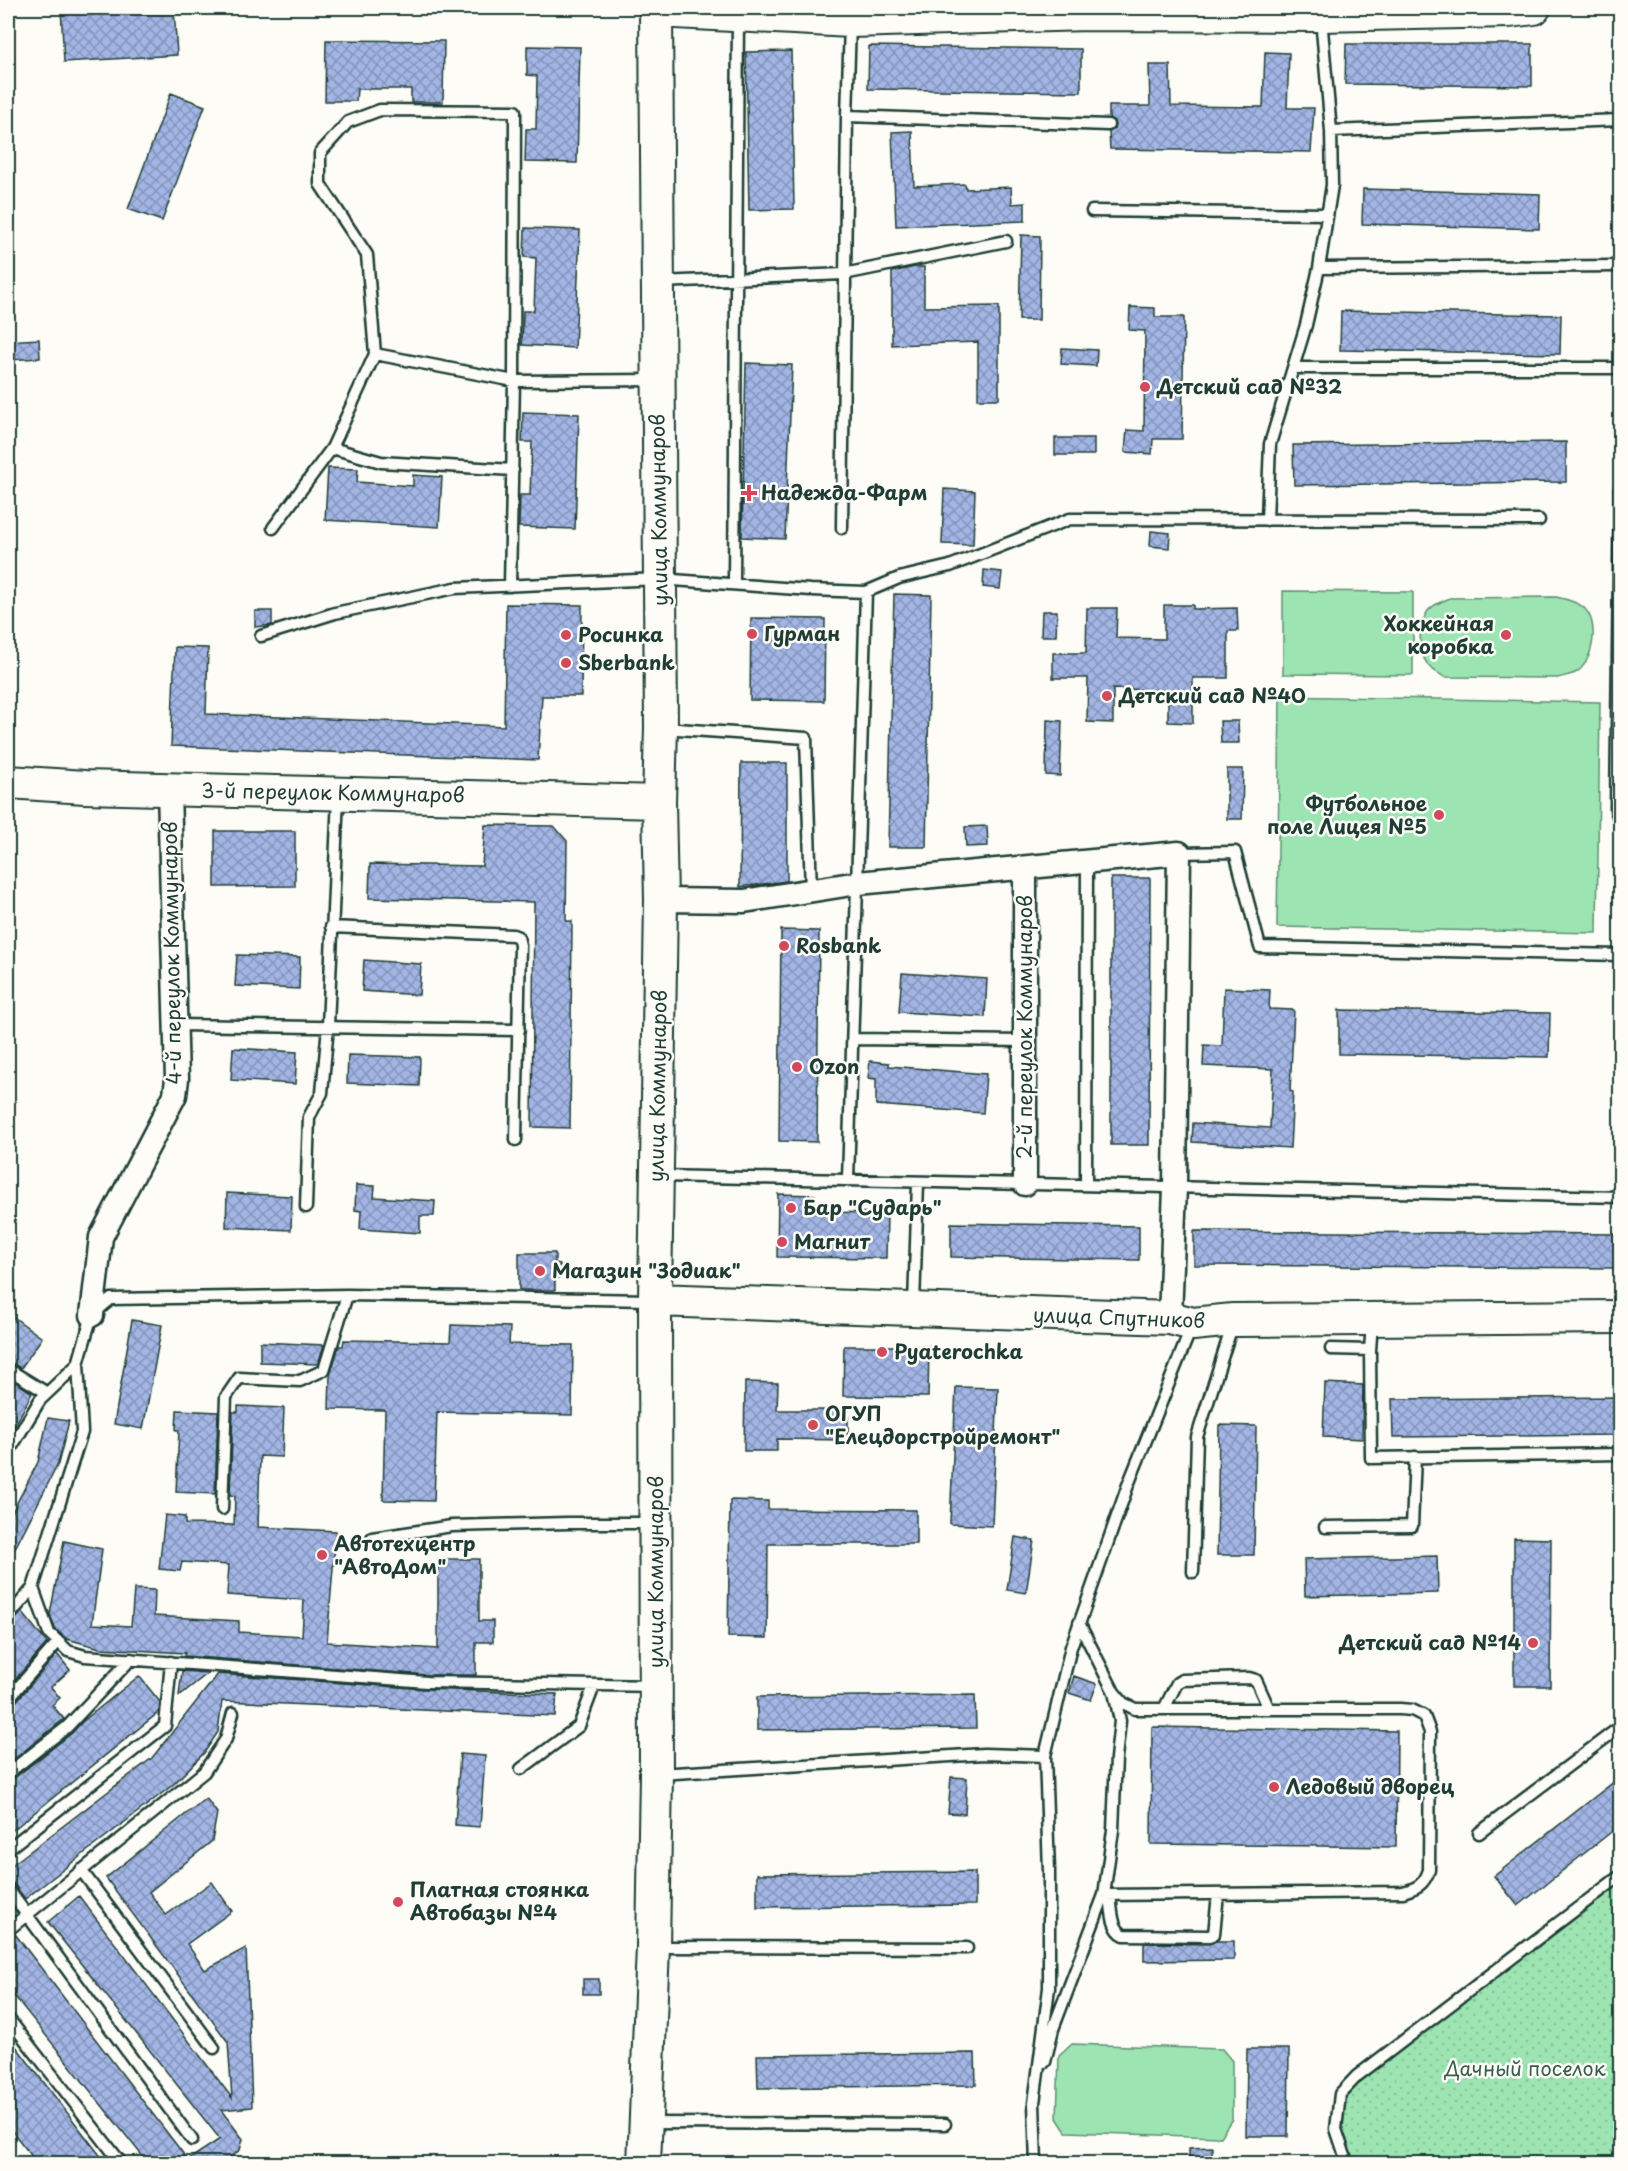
<svg xmlns="http://www.w3.org/2000/svg" width="1628" height="2171" viewBox="0 0 1628 2171" font-family="'Playpen Sans',sans-serif">
<defs>
<pattern id="garden-dots" width="8" height="8" patternUnits="userSpaceOnUse" patternTransform="scale(1.5)"><rect width="8" height="8" fill="#9ce4b1"/><path d="M2 2h.1M6 6h.1" fill="none" stroke="#86c499" stroke-width="1.8" stroke-linecap="round"/></pattern>
<pattern id="building-cross-hatch" width="8" height="8" patternUnits="userSpaceOnUse" patternTransform="scale(1.5)"><rect width="8" height="8" fill="#a2b5e4"/><path d="M0 0l8 8M0 8l8-8" fill="none" stroke="#8394ba"/></pattern>
</defs>
<rect width="100%" height="100%" fill="#fdfcf7"/>
<filter id="ink" filterUnits="userSpaceOnUse"><feTurbulence type="fractalNoise" baseFrequency=".0167" numOctaves="2"/><feDisplacementMap in="SourceGraphic" scale="12" xChannelSelector="R" yChannelSelector="G"/><feConvolveMatrix kernelMatrix="1 2 1 2 8 2 1 2 1" color-interpolation-filters="sRGB"/></filter>
<g filter="url(#ink)">
<path fill="#9ce4b1" stroke="#5e9072" stroke-width="1.5" d="M1283,591l130,1v83l-130,-1z
M1556,597c9,2 19,4 27,10 17,14 11,53 -6,65 -5,3 -13,4 -19,6l-114,-1c-5,-4 -13,-7 -16,-12 -10,-13 -10,-37 -2,-51 5,-9 15,-12 24,-16z
M1280,696l320,6 -3,231 -320,-6z
M1072,2044l150,5 10,12v58l-12,18 -154,-5 -9,-14 2,-62z"/>
<path fill="url(#garden-dots)" stroke="#5e9072" stroke-width="1.5" d="M1620,1876v287h-269l-15,-34 4,-35z"/>
<path fill="url(#building-cross-hatch)" stroke="#1f3d34" stroke-width="1.5" d="M61,8h113l3,47 -113,7z
M326,40l118,1 -1,61h-32v-13h-54l-1,12h-31z
M1346,44h186v42l-187,-2z
M527,46l53,1 -3,116 -52,-1 1,-33h10l1,-53 -10,-1z
M869,46l212,3v43l-213,-3z
M791,51l3,158 -45,1 -3,-158z
M1265,52l24,1 -2,55h27l-3,44 -201,-3 -1,-17 5,-3 1,-4 -1,-4 -5,-3v-12h41l-1,-41h21l1,41 92,1z
M171,93l34,13 -43,115 -34,-12z
M912,131l2,55 51,-2 1,5 45,-2 1,17 13,-1v18l-129,5 -4,-94z
M1363,189l177,5 -1,35 -177,-5z
M525,228l55,2 -5,118 -53,-3 1,-34h11l2,-53 -12,-1z
M1021,235l19,1 -1,84h-20z
M915,267h9v40l75,-1v93h-21v-57l-86,3v-73z
M1130,307l25,1v9h29l-2,122h-29l-1,15 -27,-2 2,-22 17,1 1,-100 -16,-1z
M1341,311l220,4 -1,39 -220,-4z
M39,339l1,19 -32,2v-19z
M1062,348l35,2 -1,16 -35,-2z
M746,363l46,2 -7,174 -43,-2z
M523,412l56,2 -4,115 -56,-2 1,-32h10l2,-53h-10z
M1055,438h39v17h-39z
M1566,442v40l-272,3 -1,-40z
M328,468l30,1 -1,13 56,4v-11l29,2 -3,50 -114,-7z
M944,489l31,2 -2,54 -31,-1z
M1151,531l19,2 -1,15 -19,-2z
M984,570l18,2 -2,17 -17,-2z
M894,594l37,1 -5,252h-38z
M506,604l76,1 -1,91h-39l-4,64 -367,-14 4,-99 33,1 -2,66 298,12z
M1164,605h29v4l44,-1 1,23h-10v47h-35v45l-25,-1v-32l-55,-1v34l-26,-1 1,-44h-35v-25h33l1,-45h30l-1,30 48,1z
M255,611h17v14l-17,2z
M1042,611h15l-1,25h-15z
M751,618l74,1 -1,82 -74,-1z
M1047,720l15,1 -2,55 -14,-1z
M1220,721h18l1,22h-18z
M741,763h46v118l-47,6z
M1227,769h16l-1,50h-15z
M485,825l69,1 13,15 -1,80h6l-2,207 -38,-1 2,-225 -165,-4 1,-34 112,2z
M987,826l1,20 -22,1 -1,-20z
M215,831h80v55l-80,1z
M1111,878h39l-1,267h-38z
M781,930l38,1 -2,211 -38,-1z
M237,955l63,2 -1,32 -64,-3z
M364,960l57,4 -2,31 -57,-4z
M902,973l85,6 -2,38 -86,-5z
M1224,988l46,2 -1,19 25,1 -4,81 3,1 -3,56 -98,-6 1,-19 77,5 3,-59 -70,-3 1,-21 18,1z
M1339,1010l211,3 -1,44 -210,-3z
M233,1048l64,4 -2,32 -64,-4z
M348,1055l72,2 -1,29 -72,-3z
M870,1061l19,2v3l97,8 -3,39 -107,-8v-26l-8,-1z
M356,1185l19,1 -1,11 61,4 -1,15h-14v17l-60,-4 1,-18 -6,-1z
M227,1193l65,3 -1,34 -65,-3z
M778,1194l37,1v17l72,1 -1,45 -109,-1z
M951,1223l188,3v34l-188,-3z
M1194,1231l426,3v34l-426,-3z
M519,1253h36v10l5,1v13l-5,2v11h-36z
M8,1313l34,25 -21,30 -13,-6z
M132,1320l30,5 -19,104 -29,-5z
M451,1325l59,2 -1,17 64,1 -1,70 -135,-3 -3,89 -51,-1 2,-90 -56,-1 1,-34 9,-29h4l1,-6 106,2z
M260,1342l64,3 -6,19 -58,-2z
M844,1346h85l-1,51 -85,-1z
M8,1377l24,16 -24,46z
M745,1382l33,1 -1,27h71v30l-71,-1v12h-33z
M1325,1383l38,2 -1,54 -39,-2z
M956,1387l42,1 -6,138 -42,-2z
M1620,1397v38l-227,2 -1,-38z
M238,1406l46,2 -2,49 -22,-1 -2,71 78,4 -9,111 111,7v-90h41v62h14v21h-17v33h-49l-243,-19 1,-3 -85,-5 -33,-9 -12,-10 -5,-15 14,-73 38,8 -10,75 39,2 3,-37 21,1 -1,26 85,5v11l63,4 2,-36 -77,-5 2,-30 -47,-3 -2,9 -21,-2 6,-54 20,2v7l49,1 1,-29 -5,-1 3,-83h5z
M177,1410l41,2 -3,82 -39,-2 3,-62h-3z
M48,1418l21,3 -11,43 -50,98v-42l30,-58z
M1219,1425l37,1 -2,129h-37z
M730,1500l38,1v8l148,1v34h-148l-1,94 -39,-1z
M1015,1537l19,3 -8,53 -19,-3z
M1514,1538l37,1 -1,147h-36z
M1437,1556l1,37 -133,3 -1,-37z
M22,1612l25,31 -39,45v-63l5,-3z
M57,1654l13,16 -19,17 9,11 -8,7 12,14 -56,45v-58l6,-2z
M182,1671l26,2 -29,23z
M218,1674l208,15 131,5 -2,22 -333,-15 -4,31 -14,21 -30,31 -149,115 -11,-15 -6,-2v-14l144,-110z
M139,1676l21,26 -1,10 -151,122v-54l5,-1 59,-46 10,-11z
M1074,1676l23,8 -6,16 -22,-7z
M975,1695l1,33 -219,2v-33z
M1152,1727l245,4 -1,116 -245,-3z
M460,1754l25,2 -5,71 -25,-2z
M951,1777l16,1 -2,36 -17,-1z
M1620,1777v48l-102,81 -24,-30z
M206,1798l11,15 -5,28 -63,51 17,23 46,-33 20,29 -45,33 18,26 41,-22 6,159 -31,3 22,29 -3,11 -18,13h-74l-140,-175v-51l7,-3 173,226 32,-21 -172,-217 31,-26 153,202 -4,-56 -122,-164z
M975,1872v33l-218,2v-33z
M1216,1941h18v19l-90,1v-18l65,1z
M583,1979h16v15h-16z
M8,2036l98,127h-69l-29,-37z
M1247,2049h42l-1,87h-42z
M975,2053l1,32 -218,3 -1,-33z
M1212,2147v15l-23,1v-15z"/>
<g fill="none" stroke-linecap="round" stroke-linejoin="round">
<defs>
<path id="lane" d="M850,24l-3,92 261,9
M1331,131l289,-11
M1092,211l234,3
M1319,268l301,-2
M660,282l184,-8 162,-33
M375,354l139,27 143,-1
M1293,368h327
M332,448l49,14 132,8
M1620,488l-4,322 4,11
M1267,520l3,-76 36,-119 13,-57 13,-83 -1,-54 -10,-113
M273,528l59,-80 43,-94 -8,-99 -47,-71v-31l28,-31 32,-12 135,1 -1,270 -4,205
M842,528l5,-412
M734,584l4,-568
M261,636l74,-23 120,-25 204,-9 152,11 55,2 33,-14 51,-12 120,-47 469,1
M663,728l143,10 5,153
M1179,853l56,-1 25,95 360,8
M331,927l182,8 5,2 2,8 -4,195
M175,1025l344,5
M854,1039l172,2
M661,1176l959,21
M848,1180l18,-588
M1086,1185l1,-323
M306,1207l3,-90 13,-24 6,-67 10,-230
M914,1305l4,-122
M1372,1323l-2,27 1,108 249,-4
M1331,1349l39,1
M78,1364l4,68 -49,156 16,45 19,18 17,5 342,26 228,4
M8,1369l39,24
M8,1453l32,-53 38,-36 14,-49 19,-16 236,-4 305,5
M222,1509l4,-112 13,-19 61,3 24,-11 23,-75
M1325,1527l87,-1 3,-69
M372,1538l80,-12 116,-3h85
M1193,1572l4,-135 36,-114
M8,1617l25,-29
M8,1699l50,-57
M1164,1709l13,-26 5,-3 67,-2 7,2 13,29
M521,1769l58,-43 15,-40
M8,1773l59,-46 64,-68
M659,1774l325,-20 61,2
M1479,1833l141,-106
M8,1849l157,-123 6,-64
M81,1870l133,178
M8,1889l184,251
M1104,1895l299,-3c14,-4 21,-7 26,-22l1,-138 -6,-16 -12,-6 -12,-1h-265l-12,-6 -9,-11
M1110,1895c2,13 1,34 14,40l85,1 5,-2 4,-40
M8,1930l196,-158 22,-33 7,-26
M656,1947l311,1
M8,2018l114,146
M1045,2062l8,-33 51,-134 9,-65 3,-72 4,-37 -6,-29 -35,-69
M649,2123l296,1
M1036,2164l-2,-61 15,-115v-117l-4,-115 26,-109 57,-162 64,-159
M1351,2164l-6,-8 -9,-27 4,-35 17,-18 263,-200"/>
<path id="street" d="M1025,869v315
M661,900l83,1 114,-18 321,-30 -4,334 -5,131
M92,1315l9,-78 74,-142 2,-16 -8,-290"/>
<path id="secondary" d="M656,11l195,10 237,-7 232,1 189,-4 25,-3
M8,782l77,5 574,15
M655,1300l515,18 23,6 40,-4 387,-3
M644,2164l9,-217 3,-173 -1,-474 6,-400 -2,-98 2,-75 -5,-719"/>
</defs>
<use href="#lane" stroke="#1f3d34" stroke-width="15"/>
<use href="#street" stroke="#1f3d34" stroke-width="27"/>
<use href="#secondary" stroke="#1f3d34" stroke-width="36"/>
<use href="#lane" stroke="#fdfcf7" stroke-width="10"/>
<use href="#street" stroke="#fdfcf7" stroke-width="22"/>
<use href="#secondary" stroke="#fdfcf7" stroke-width="32"/>
</g>
</g>
<g fill="#d1495b" stroke="#fdfcf7" stroke-width="2">
<circle cx="1145" cy="387" r="6"/>
<path d="M746 484h6v6h6v6h-6v6h-6v-6h-6v-6h6z"/>
<circle cx="752" cy="634" r="6"/>
<circle cx="566" cy="635" r="6"/>
<circle cx="1506" cy="635" r="6"/>
<circle cx="566" cy="663" r="6"/>
<circle cx="1107" cy="696" r="6"/>
<circle cx="1439" cy="815" r="6"/>
<circle cx="784" cy="946" r="6"/>
<circle cx="797" cy="1067" r="6"/>
<circle cx="791" cy="1208" r="6"/>
<circle cx="782" cy="1242" r="6"/>
<circle cx="540" cy="1271" r="6"/>
<circle cx="882" cy="1352" r="6"/>
<circle cx="813" cy="1425" r="6"/>
<circle cx="322" cy="1555" r="6"/>
<circle cx="1533" cy="1643" r="6"/>
<circle cx="1274" cy="1787" r="6"/>
<circle cx="398" cy="1902" r="6"/>
</g>
<g text-anchor="middle" stroke-width="5" stroke-linejoin="round" paint-order="stroke">
<g font-size="20" font-weight="bold" fill="#1f3d34" stroke="#fdfcf7" text-anchor="start">
<text x="1157" y="394">Детский сад №32</text>
<text x="761" y="500">Надежда-Фарм</text>
<text x="1494" y="631" text-anchor="end">Хоккейная<tspan x="1494" dy="23">коробка</tspan></text>
<text x="764" y="641">Гурман</text>
<text x="578" y="642">Росинка</text>
<text x="578" y="670">Sberbank</text>
<text x="1119" y="703">Детский сад №40</text>
<text x="1427" y="811" text-anchor="end">Футбольное<tspan x="1427" dy="23">поле Лицея №5</tspan></text>
<text x="796" y="953">Rosbank</text>
<text x="809" y="1074">Ozon</text>
<text x="803" y="1215">Бар "Сударь"</text>
<text x="794" y="1249">Магнит</text>
<text x="552" y="1278">Магазин "Зодиак"</text>
<text x="894" y="1359">Pyaterochka</text>
<text x="825" y="1421">ОГУП<tspan x="825" dy="23">"Елецдорстройремонт"</tspan></text>
<text x="334" y="1551">Автотехцентр<tspan x="334" dy="23">"АвтоДом"</tspan></text>
<text x="1521" y="1650" text-anchor="end">Детский сад №14</text>
<text x="1286" y="1794">Ледовый дворец</text>
<text x="410" y="1897">Платная стоянка<tspan x="410" dy="23">Автобазы №4</tspan></text>
</g>
<g font-size="20" fill="#1f3d34" stroke="#fdfcf7">
<text transform="translate(659 510) rotate(-91)" y="7">улица Коммунаров</text>
<text transform="translate(333 793) rotate(1)" y="7">3-й переулок Коммунаров</text>
<text transform="translate(172 953) rotate(-91)" y="7">4-й переулок Коммунаров</text>
<text transform="translate(1025 1027) rotate(-90)" y="7">2-й переулок Коммунаров</text>
<text transform="translate(658 1086) rotate(-89)" y="7">улица Коммунаров</text>
<text transform="translate(1119 1318) rotate(2)" y="7">улица Спутников</text>
<text transform="translate(656 1572) rotate(-90)" y="7">улица Коммунаров</text>
</g>
<g font-size="20" fill="#385e4d" stroke="#fdfcf7">
<text x="1525" y="2076">Дачный поселок</text>
</g>
</g>
<rect width="1628" height="2171" fill="none" stroke="#fdfcf7" stroke-width="30"/>
<rect x="15" y="15" width="1598" height="2141" fill="none" stroke="#1f3d34" stroke-width="2" filter="url(#ink)"/>
</svg>
